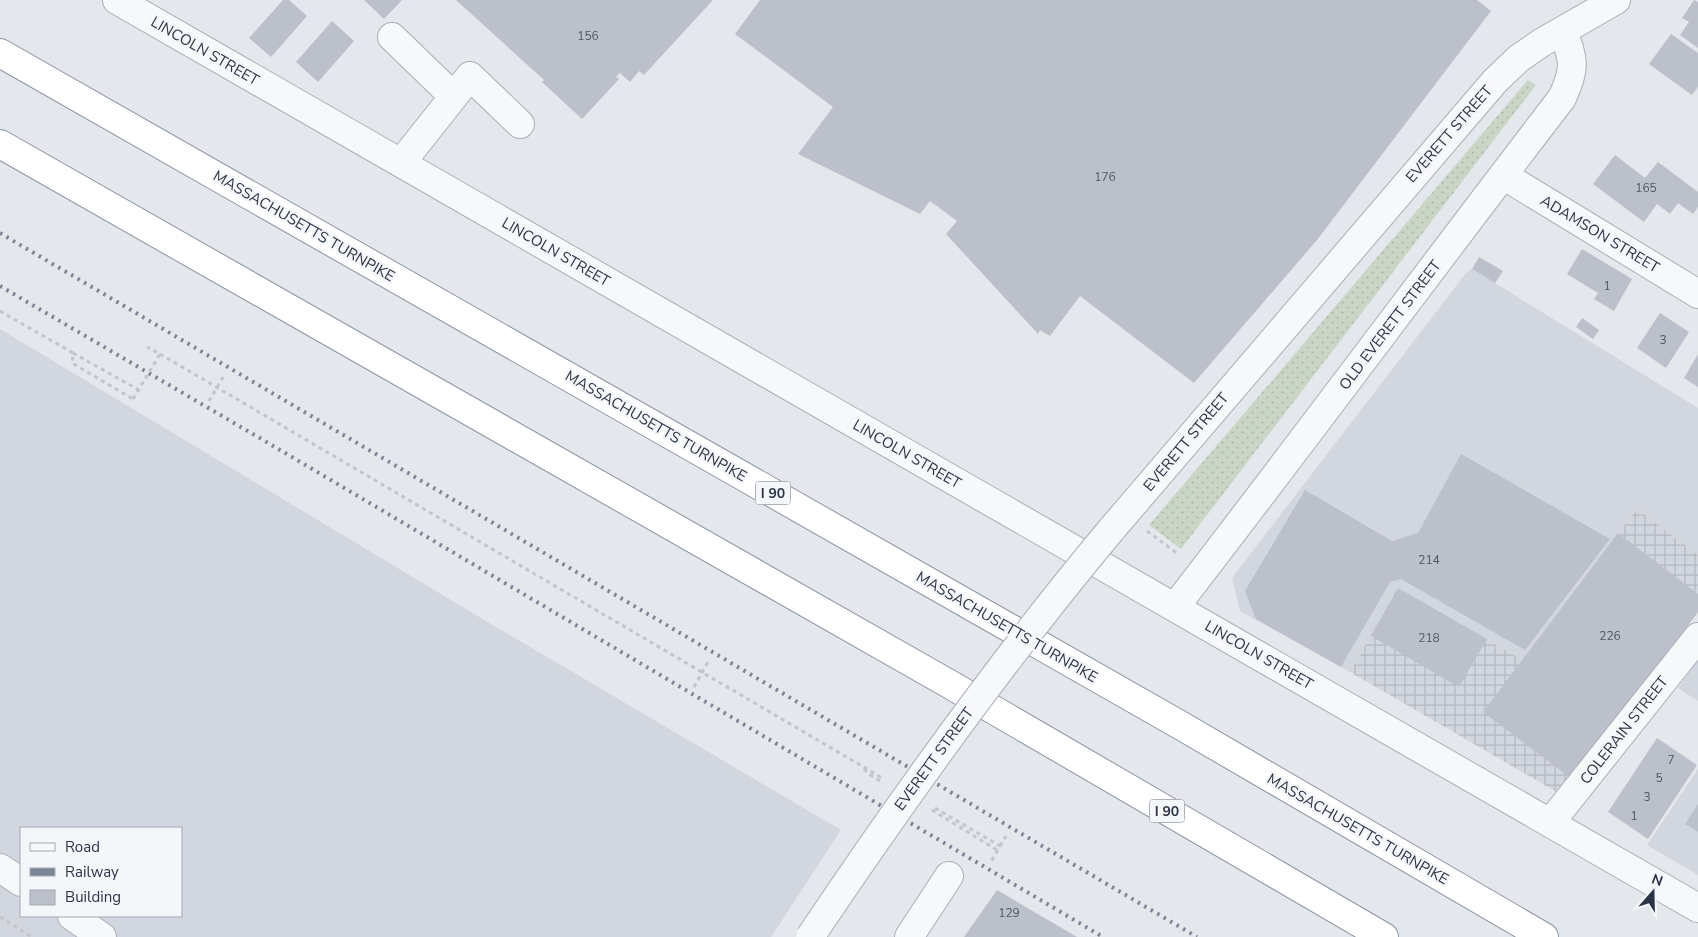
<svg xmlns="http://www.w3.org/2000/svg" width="1698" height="937" viewBox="0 0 1698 937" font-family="'Nunito Sans',sans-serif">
<defs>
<pattern id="industrial-grid" width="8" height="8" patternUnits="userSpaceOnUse" patternTransform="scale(1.25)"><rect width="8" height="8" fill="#d2d6de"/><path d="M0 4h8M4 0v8" fill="none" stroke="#b4b8c0"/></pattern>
<pattern id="grass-dots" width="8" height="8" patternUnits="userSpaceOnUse" patternTransform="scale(1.25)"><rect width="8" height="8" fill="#c9d6c5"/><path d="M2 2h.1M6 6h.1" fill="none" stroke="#adb8ab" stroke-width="1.8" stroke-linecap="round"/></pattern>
</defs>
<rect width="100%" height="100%" fill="#e4e7ec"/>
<path fill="#d2d6de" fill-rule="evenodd" d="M1472,269l226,139v147l-61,-46 -115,151 -124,-71 -48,83 -110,-61 -8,-33 234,-305z
M0,329l501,301 340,200 -70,107h-771zM21,828h160v88h-160z
M1698,660v41l-20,-13z
M1698,769v106l-51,-30z"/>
<path fill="url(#industrial-grid)" d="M1637,509l61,46v57l-138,182 -210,-122 48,-84 124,72z"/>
<path fill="url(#grass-dots)" d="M1528,80l8,5 -355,464 -32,-24z"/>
<path fill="#bbc0ca" d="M283,0h6l18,16 -36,41 -22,-19z
M364,0h38l-18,19z
M456,0h257l-69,75 -5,-4 -9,11 -10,-9 -4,4 3,2 -37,40 -40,-37 2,-2z
M760,0h717l14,11 -174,229 -123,143 -114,-87 -30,40 -10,-6 -2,4 -92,-100 11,-13 -27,-20 -10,13 -122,-60 35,-47 -98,-73z
M1694,0l4,2v46l-18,-13 9,-13 -7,-4z
M332,21l22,20 -36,41 -22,-20z
M1671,34l27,19v34l-6,8 -43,-31z
M1615,155l30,23 13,-16 40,30v15l-5,7 -15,-11 -8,11 -13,-10 -13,18 -51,-38z
M1582,249l50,30 -18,32 -20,-12 4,-6 -31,-19z
M1479,257l24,14 -8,12 -23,-14z
M1660,313l29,19 -23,36 -29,-20z
M1582,318l17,12 -6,9 -17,-12z
M1698,354v33l-14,-9z
M1461,454l149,85 -85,111 -124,-71 -11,3 -49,85 -85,-48 -11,-28 60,-101 87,51 26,-8z
M1618,533l80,61v18l-126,167 -89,-67z
M1398,588l89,51 -28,48 -88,-51z
M1657,738l40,27 -49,74 -40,-27z
M1698,804v28l-13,-8z
M997,890l80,47h-113z"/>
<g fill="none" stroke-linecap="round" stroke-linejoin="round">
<defs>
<path id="minor" d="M117,0l1581,908
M392,37l61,59
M401,163l69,-87 50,48
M1503,175l195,119
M1111,530l384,-449 23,-22 23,-16 75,-43
M1175,607c130,-168 257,-340 387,-509 14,-30 12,-37 1,-67
M1550,823l148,-186
M0,868l21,14
M72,916l30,21
M909,937l40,-61"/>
<path id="highway" d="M0,53l1180,672 364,212
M0,144l951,541 433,252"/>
</defs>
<use href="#minor" stroke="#a9aeb7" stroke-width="30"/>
<use href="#highway" stroke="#8b94a3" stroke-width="30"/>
<path stroke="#c2c5cb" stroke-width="3" stroke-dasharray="4 4" stroke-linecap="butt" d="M0,311l73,42 -1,10 61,36
M73,353l66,37
M160,354l724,425
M209,401l16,-27
M1147,531l31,23
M694,687l15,-27
M864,769l5,5 14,9
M935,808l65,38 -9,16
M932,810l65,40
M1000,846l6,-10
M0,917l32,20"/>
<use href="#minor" stroke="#f7f8fa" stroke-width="28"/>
<use href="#highway" stroke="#fff" stroke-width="28"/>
<path stroke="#7d8696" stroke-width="4" stroke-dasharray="2.5 5" stroke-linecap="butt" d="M0,233l1197,704
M0,286l275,161 828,490"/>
<defs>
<path id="minor-bridge" d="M810,937c94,-140 193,-278 301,-407"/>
</defs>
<use href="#minor-bridge" stroke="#a9aeb7" stroke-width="30" stroke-linecap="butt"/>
<path stroke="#c2c5cb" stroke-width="3" stroke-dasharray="4 4" stroke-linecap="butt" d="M133,399l27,-45 -13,-7"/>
<use href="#minor-bridge" stroke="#f7f8fa" stroke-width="28"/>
</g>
<g text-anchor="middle" stroke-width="5" stroke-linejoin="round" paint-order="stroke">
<g font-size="12" fill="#4f5766">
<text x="588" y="40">156</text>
<text x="1105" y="181">176</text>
<text x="1646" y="192">165</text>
<text x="1607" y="290">1</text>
<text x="1663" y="344">3</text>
<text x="1429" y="564">214</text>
<text x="1610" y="640">226</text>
<text x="1429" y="642">218</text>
<text x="1671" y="764">7</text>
<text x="1659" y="782">5</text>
<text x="1647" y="801">3</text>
<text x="1634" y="820">1</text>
<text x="1009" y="917">129</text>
</g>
<g fill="#f4f6f9" stroke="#676e7b" stroke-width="1">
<rect x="755.5" y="481.5" width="35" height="23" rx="4"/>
<rect x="1149.5" y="799.5" width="35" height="23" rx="4"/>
</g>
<g font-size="14" font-weight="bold" fill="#2b3445">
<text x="773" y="498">I 90</text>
<text x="1167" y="816">I 90</text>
</g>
<g font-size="15" fill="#2b3445" stroke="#f4f6f9">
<text transform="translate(205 51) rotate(30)" y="5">LINCOLN STREET</text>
<text transform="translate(1449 134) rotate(-49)" y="5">EVERETT STREET</text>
<text transform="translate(304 226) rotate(30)" y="5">MASSACHUSETTS TURNPIKE</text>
<text transform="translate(1600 234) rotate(31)" y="5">ADAMSON STREET</text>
<text transform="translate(556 252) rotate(30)" y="5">LINCOLN STREET</text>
<text transform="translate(1390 325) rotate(-53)" y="5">OLD EVERETT STREET</text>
<text transform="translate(656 426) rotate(30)" y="5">MASSACHUSETTS TURNPIKE</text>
<text transform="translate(1186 442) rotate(-50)" y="5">EVERETT STREET</text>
<text transform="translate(907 454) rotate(30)" y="5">LINCOLN STREET</text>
<text transform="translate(1007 627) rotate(30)" y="5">MASSACHUSETTS TURNPIKE</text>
<text transform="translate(1259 655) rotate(30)" y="5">LINCOLN STREET</text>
<text transform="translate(1624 730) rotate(-52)" y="5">COLERAIN STREET</text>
<text transform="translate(934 759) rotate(-54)" y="5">EVERETT STREET</text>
<text transform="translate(1358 829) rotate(30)" y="5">MASSACHUSETTS TURNPIKE</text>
</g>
</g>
<rect x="20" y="827" width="162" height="90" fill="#f4f6f9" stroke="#a4a8b1"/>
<rect x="30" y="843" width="25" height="8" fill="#f7f8fa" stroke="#a4a8b1"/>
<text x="65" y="852" font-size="15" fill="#2b3445">Road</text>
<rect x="30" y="868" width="25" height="8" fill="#7d8696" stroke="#a4a8b1"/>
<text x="65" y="877" font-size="15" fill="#2b3445">Railway</text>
<rect x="30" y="890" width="25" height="15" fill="#bbc0ca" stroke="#a4a8b1"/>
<text x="65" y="902" font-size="15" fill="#2b3445">Building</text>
<g transform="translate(1653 892) rotate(20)" stroke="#f4f6f9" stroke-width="4" paint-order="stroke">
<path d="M0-4L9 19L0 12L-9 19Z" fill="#2b3445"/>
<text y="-8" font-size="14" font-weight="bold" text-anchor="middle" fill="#2b3445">N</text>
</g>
</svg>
